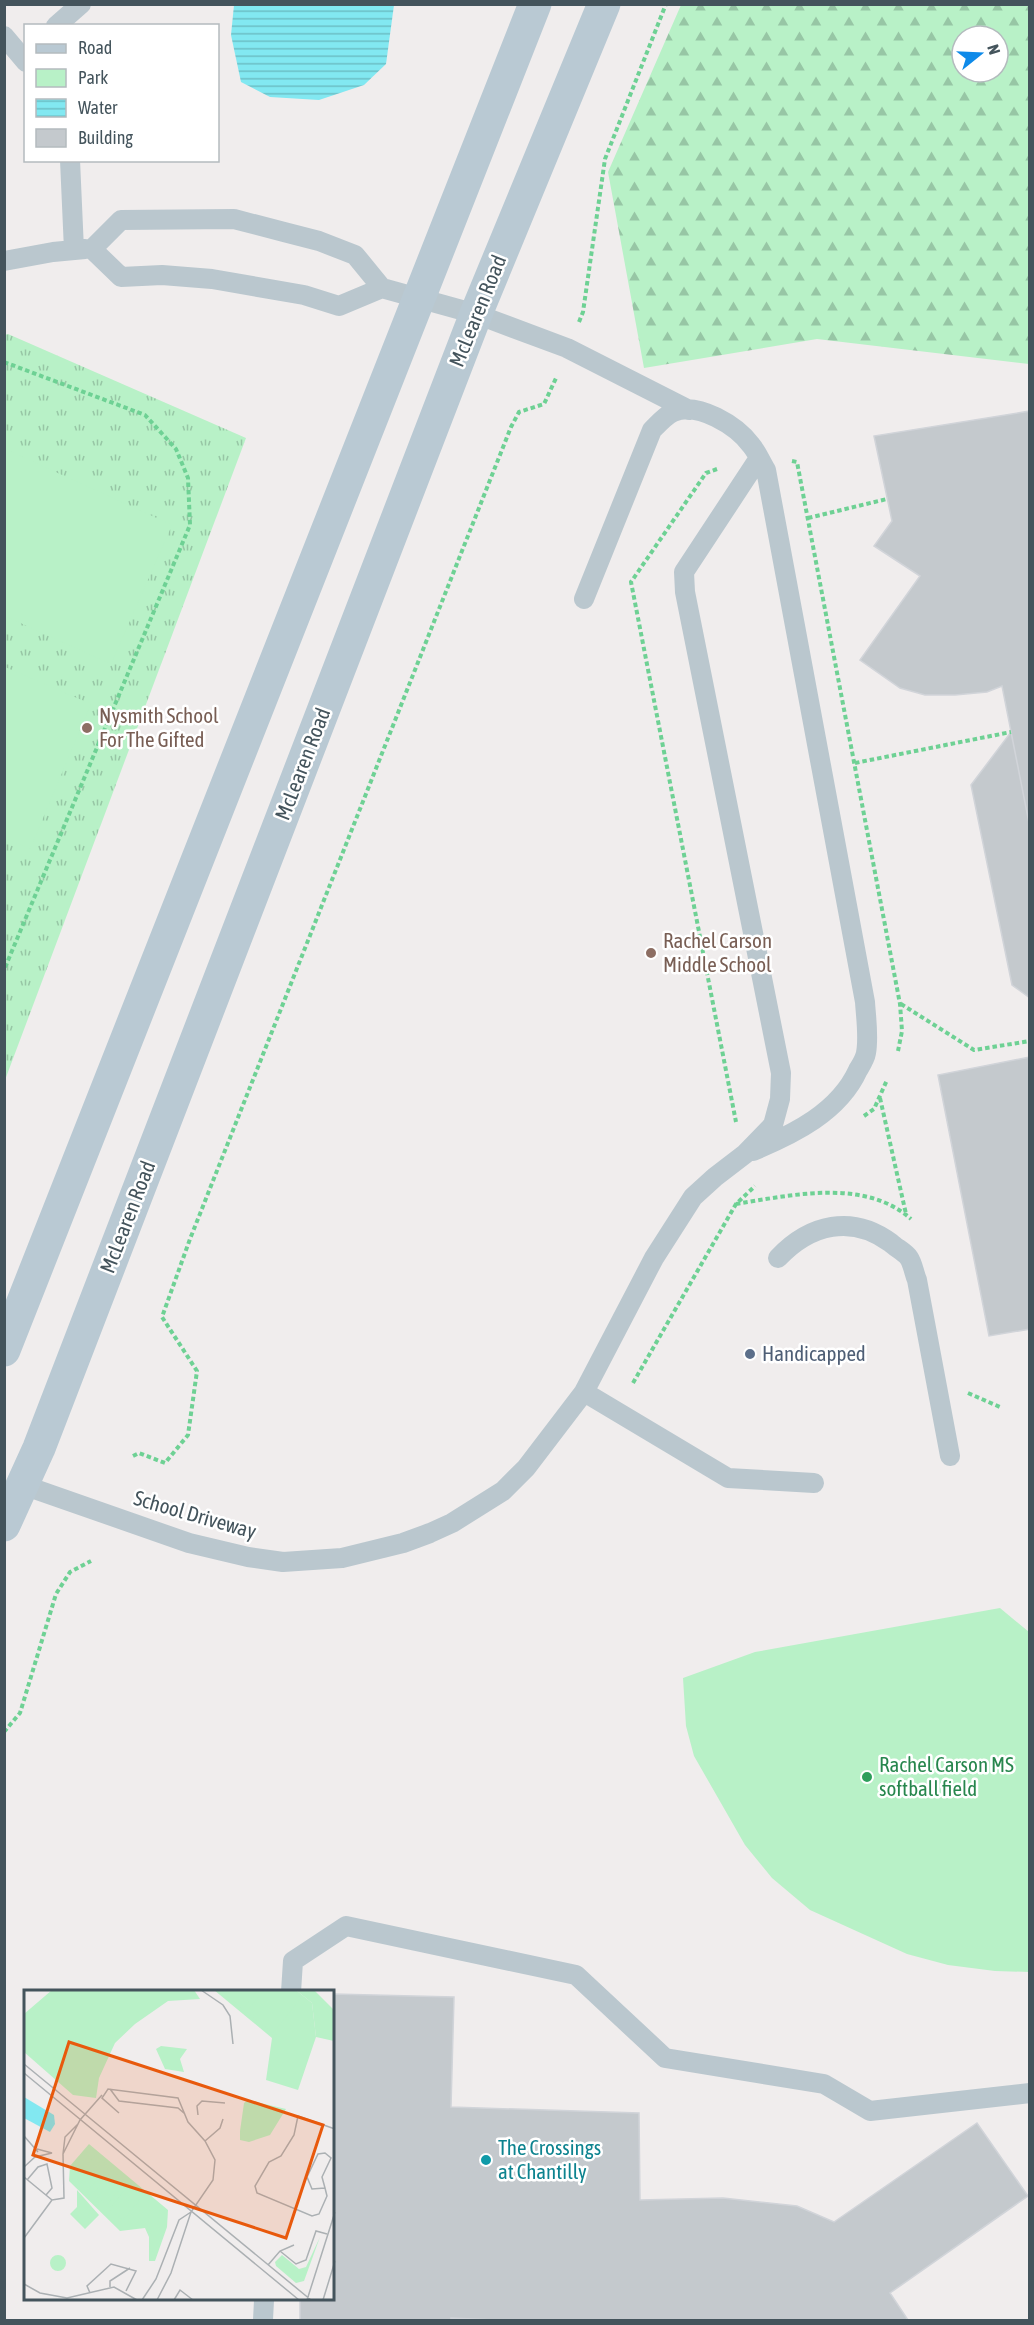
<svg xmlns="http://www.w3.org/2000/svg" width="1034" height="2325" viewBox="0 0 1034 2325" font-family="'Asap Condensed',sans-serif">
<defs>
<pattern id="grass-tufts" width="24" height="20" patternUnits="userSpaceOnUse" patternTransform="scale(1.5)"><rect width="24" height="20" fill="#b8f1c7"/><path d="M3 7l-1-3M5 7V3M7 7l1-3M15 17l-1-3M17 17v-4M19 17l1-3" fill="none" stroke="#97c6a5"/></pattern>
<pattern id="forest-firs" width="22" height="20" patternUnits="userSpaceOnUse" patternTransform="scale(1.5)"><rect width="22" height="20" fill="#b8f1c7"/><path d="M5 1l3.5 6h-7zM16 11l3.5 6h-7z" fill="#97c6a5"/></pattern>
<pattern id="water-rules" width="6" height="5" patternUnits="userSpaceOnUse" patternTransform="scale(1.5)"><rect width="6" height="5" fill="#82e8f1"/><path d="M0 2.5h6" fill="none" stroke="#6cbfc6"/></pattern>
</defs>
<rect width="100%" height="100%" fill="#f0eded"/>
<path fill="url(#grass-tufts)" d="M8,334l238,104 -241,642 -1,-745z"/>
<path fill="url(#forest-firs)" fill-rule="evenodd" d="M681,5h348v359l-212,-25 -173,29 -36,-196zM962,36h36v36h-36z"/>
<path fill="#b8f1c7" d="M5,449l167,76 -61,139 -106,-48z
M5,667l86,37 -61,145 -25,-11z
M1000,1608l29,24v340l-34,-1 -47,-6 -41,-11 -97,-44 -38,-32 -27,-33 -51,-89 -8,-30 -3,-48 72,-26z"/>
<path fill="url(#water-rules)" d="M234,5h160l-8,59 -22,21 -45,15 -49,-3 -29,-15 -10,-47z"/>
<path fill="#c4c9cd" stroke="#d1d4d9" stroke-width="1.5" d="M1030,411v417l-28,-142 -15,6 -32,3h-30l-25,-7 -40,-28 60,-84 -46,-30 18,-25 -18,-85z
M1011,732l19,96v170l-18,-13 -41,-200z
M1030,1057v272l-41,7 -51,-261z
M333,1994l121,3 -3,110 188,6 1,87 83,-2 74,8 37,16 143,-99 51,73 -138,97 18,27h-413l-44,-2v2h-151v-20h33z"/>
<g fill="none" stroke-linecap="round" stroke-linejoin="round">
<path stroke="#6ed194" stroke-width="4" stroke-dasharray="4.5 3" stroke-linecap="butt" d="M579,322l4,-10 22,-153 61,-155
M4,362l141,53 31,34 12,29 2,47 -186,445
M792,461l5,1 103,542 2,27 -4,20
M717,469l-11,4 -75,109 105,540
M808,518l79,-19
M855,763l156,-31
M901,1004l73,46 56,-9
M880,1098l26,116
M864,1116l10,-7 13,-29
M736,1204c56,-9 129,-26 175,15
M633,1383l103,-179 19,-18
M968,1393l32,14
M133,1456l6,-3 26,10 23,-28 9,-64 -35,-54 28,-78 321,-812 8,-15 25,-8 13,-28
M4,1732l16,-19 36,-119 14,-22 21,-11"/>
<path stroke="#bac7ce" stroke-width="20" d="M56,26l25,-22
M4,36l22,26
M70,160l4,90
M4,261l49,-9 32,-3
M382,288l-27,-33 -36,-14 -35,-9 -50,-13 -113,1 -29,29 29,28 41,-2 50,4 92,16 35,11 43,-18 94,26 91,34 122,62
M584,599l68,-169c6,-6 13,-14 21,-18 25,-11 64,14 78,33 6,7 10,17 15,25l99,532c1,16 4,35 1,51 -1,6 -5,12 -8,17 -19,42 -64,64 -105,81
M778,1258c32,-34 74,-44 113,-15 5,5 14,9 18,15 4,6 5,15 8,22l33,176
M584,1392l144,86 86,5
M23,1485l166,58 59,14 35,5 59,-4 61,-15 27,-10 22,-10 51,-32 23,-23 58,-76 70,-134 39,-61 22,-20 30,-23 28,-29 7,-26 1,-26 -96,-481 -1,-20 75,-114
M291,1992l2,-31 53,-35 230,49 89,83 159,26 46,27 160,-18
M263,2320l1,-20"/>
<path stroke="#b9c9d3" stroke-width="33" d="M4,1350l531,-1346
M4,1525l35,-77 437,-1134 128,-310"/>
</g>
<g fill="#8d6e63" stroke="#fff" stroke-width="2">
<circle cx="87" cy="728" r="6"/>
<circle cx="651" cy="953" r="6"/>
</g>
<circle fill="#5c6f8a" stroke="#fff" stroke-width="2" cx="750" cy="1354" r="6"/>
<circle fill="#2e9e5b" stroke="#fff" stroke-width="2" cx="867" cy="1777" r="6"/>
<circle fill="#0f9aa8" stroke="#fff" stroke-width="2" cx="486" cy="2160" r="6"/>
<g text-anchor="middle" stroke-width="5" stroke-linejoin="round" paint-order="stroke">
<g font-size="21" fill="#44545c" stroke="#fff">
<text transform="translate(478 311) rotate(-68)" y="7">McLearen Road</text>
<text transform="translate(303 764) rotate(-69)" y="7">McLearen Road</text>
<text transform="translate(128 1217) rotate(-69)" y="7">McLearen Road</text>
<text transform="translate(195 1515) rotate(16)" y="7">School Driveway</text>
</g>
<g font-size="21" fill="#785e54" stroke="#fff" text-anchor="start">
<text x="99" y="723">Nysmith School<tspan x="99" dy="24">For The Gifted</tspan></text>
<text x="663" y="948">Rachel Carson<tspan x="663" dy="24">Middle School</tspan></text>
</g>
<g font-size="21" fill="#4e5e75" stroke="#fff" text-anchor="start">
<text x="762" y="1361">Handicapped</text>
</g>
<g font-size="21" fill="#27864d" stroke="#fff" text-anchor="start">
<text x="879" y="1772">Rachel Carson MS<tspan x="879" dy="24">softball field</tspan></text>
</g>
<g font-size="21" fill="#0d838f" stroke="#fff" text-anchor="start">
<text x="498" y="2155">The Crossings<tspan x="498" dy="24">at Chantilly</tspan></text>
</g>
</g>
<g transform="translate(24 1990)">
<rect width="310" height="310" fill="#f0eded"/>
<path d="M190,0h82l16,13 4,34 -18,53 -32,-10 6,-42zM137,56l26,3 -7,10 4,13 -19,-3 -9,-20zM65,154l79,66 -1,17 -12,34h-6v-24l-4,-9 -25,3 -51,-50 1,-15zM296,247l-16,44 -8,2 -20,-17 -1,-4 7,-7 17,14 7,-2z" fill="#b8f1c7"/>
<path d="M28,0h142l6,9 -32,2 -33,23 -20,19 -16,35 -3,20 -23,-3 -49,-43v-38zM272,0h18l20,20v31l-18,-4 -4,-34z" fill="#b8f1c7"/>
<path d="M196,0h38l-15,19zM240,0h28l9,8 -28,35 -27,-21zM224,110l38,9 -16,26 -21,7 -9,-2v-9l4,-28zM72,165l13,12 -20,22 -13,-11zM89,180l13,12 -20,23 -13,-12zM106,194l13,12 -20,24 -14,-11zM53,200l22,25 -14,14 -15,-15 7,-7zM26 273a8 8 0 1 1 16 0a8 8 0 1 1-16 0Z" fill="#b8f1c7"/>
<path d="M0,107l30,18 1,9 -5,8 -26,-14z" fill="#82e8f1"/>
<path fill="none" stroke="#abb0b3" stroke-width="1.5" d="M177,0l22,15 7,11 3,28M0,74l287,236M0,83l275,227M86,99l9,12 59,7 7,6M95,123l-17,-15 6,-9 70,9 10,24 17,19 10,19 -2,20 -22,32 -20,61 -14,27M174,125l-1,-9 5,-5 23,2M54,134l-13,13 -2,17 17,-34 22,-25M0,146l14,16M181,151l15,-13 3,-9M0,177l11,-10 17,-4 -15,-4M0,187l28,23 12,-2 -1,-44M3,190l11,-13 9,-3 5,24 -6,7M301,198l-13,1 -5,-12 11,-23 7,-1 6,5 -9,19 3,11 2,8 -8,18 -7,2 -55,-23 -2,-7 14,-24 12,-6 13,-21 4,-19 37,13M0,248l28,-38M256,261l16,13 10,-4 10,-29 11,3M244,275l12,-14 14,-6M0,294l16,9 27,5 47,-11 23,13M86,297v-6l20,-13M66,303l-3,-7 24,-22 25,7 -10,20M118,310l14,-21 23,-59 12,-8M150,310l6,-10 13,10M283,310l28,-88M299,310l12,-39"/>
<path fill="#e8590c" fill-opacity="0.15" stroke="#e8590c" stroke-width="3" d="M45,52l254,83 -37,113 -253,-83z"/>
<rect width="310" height="310" fill="none" stroke="#44545c" stroke-width="3"/>
</g>
<rect width="1034" height="2325" fill="none" stroke="#44545c" stroke-width="12"/>
<rect x="24" y="24" width="195" height="138" fill="#ffffff" stroke="#b4bbbe" stroke-width="1.5"/>
<rect x="36" y="44" width="30" height="9" fill="#b9c9d3" stroke="#b4bbbe" stroke-width="1.5"/>
<text x="78" y="54" font-size="18" fill="#44545c">Road</text>
<rect x="36" y="69" width="30" height="18" fill="#b8f1c7" stroke="#b4bbbe" stroke-width="1.5"/>
<text x="78" y="84" font-size="18" fill="#44545c">Park</text>
<rect x="36" y="99" width="30" height="18" fill="url(#water-rules)" stroke="#b4bbbe" stroke-width="1.5"/>
<text x="78" y="114" font-size="18" fill="#44545c">Water</text>
<rect x="36" y="129" width="30" height="18" fill="#c4c9cd" stroke="#b4bbbe" stroke-width="1.5"/>
<text x="78" y="144" font-size="18" fill="#44545c">Building</text>
<g transform="translate(980 54) rotate(72)"><circle r="28" fill="#ffffff" stroke="#b4bbbe" stroke-width="1.5"/>
<path d="M0-4.5L10 22L0 15L-10 22Z" fill="#0e8ae9"/>
<text y="-9" font-size="16" font-weight="bold" text-anchor="middle" fill="#44545c">N</text>
</g>
</svg>
